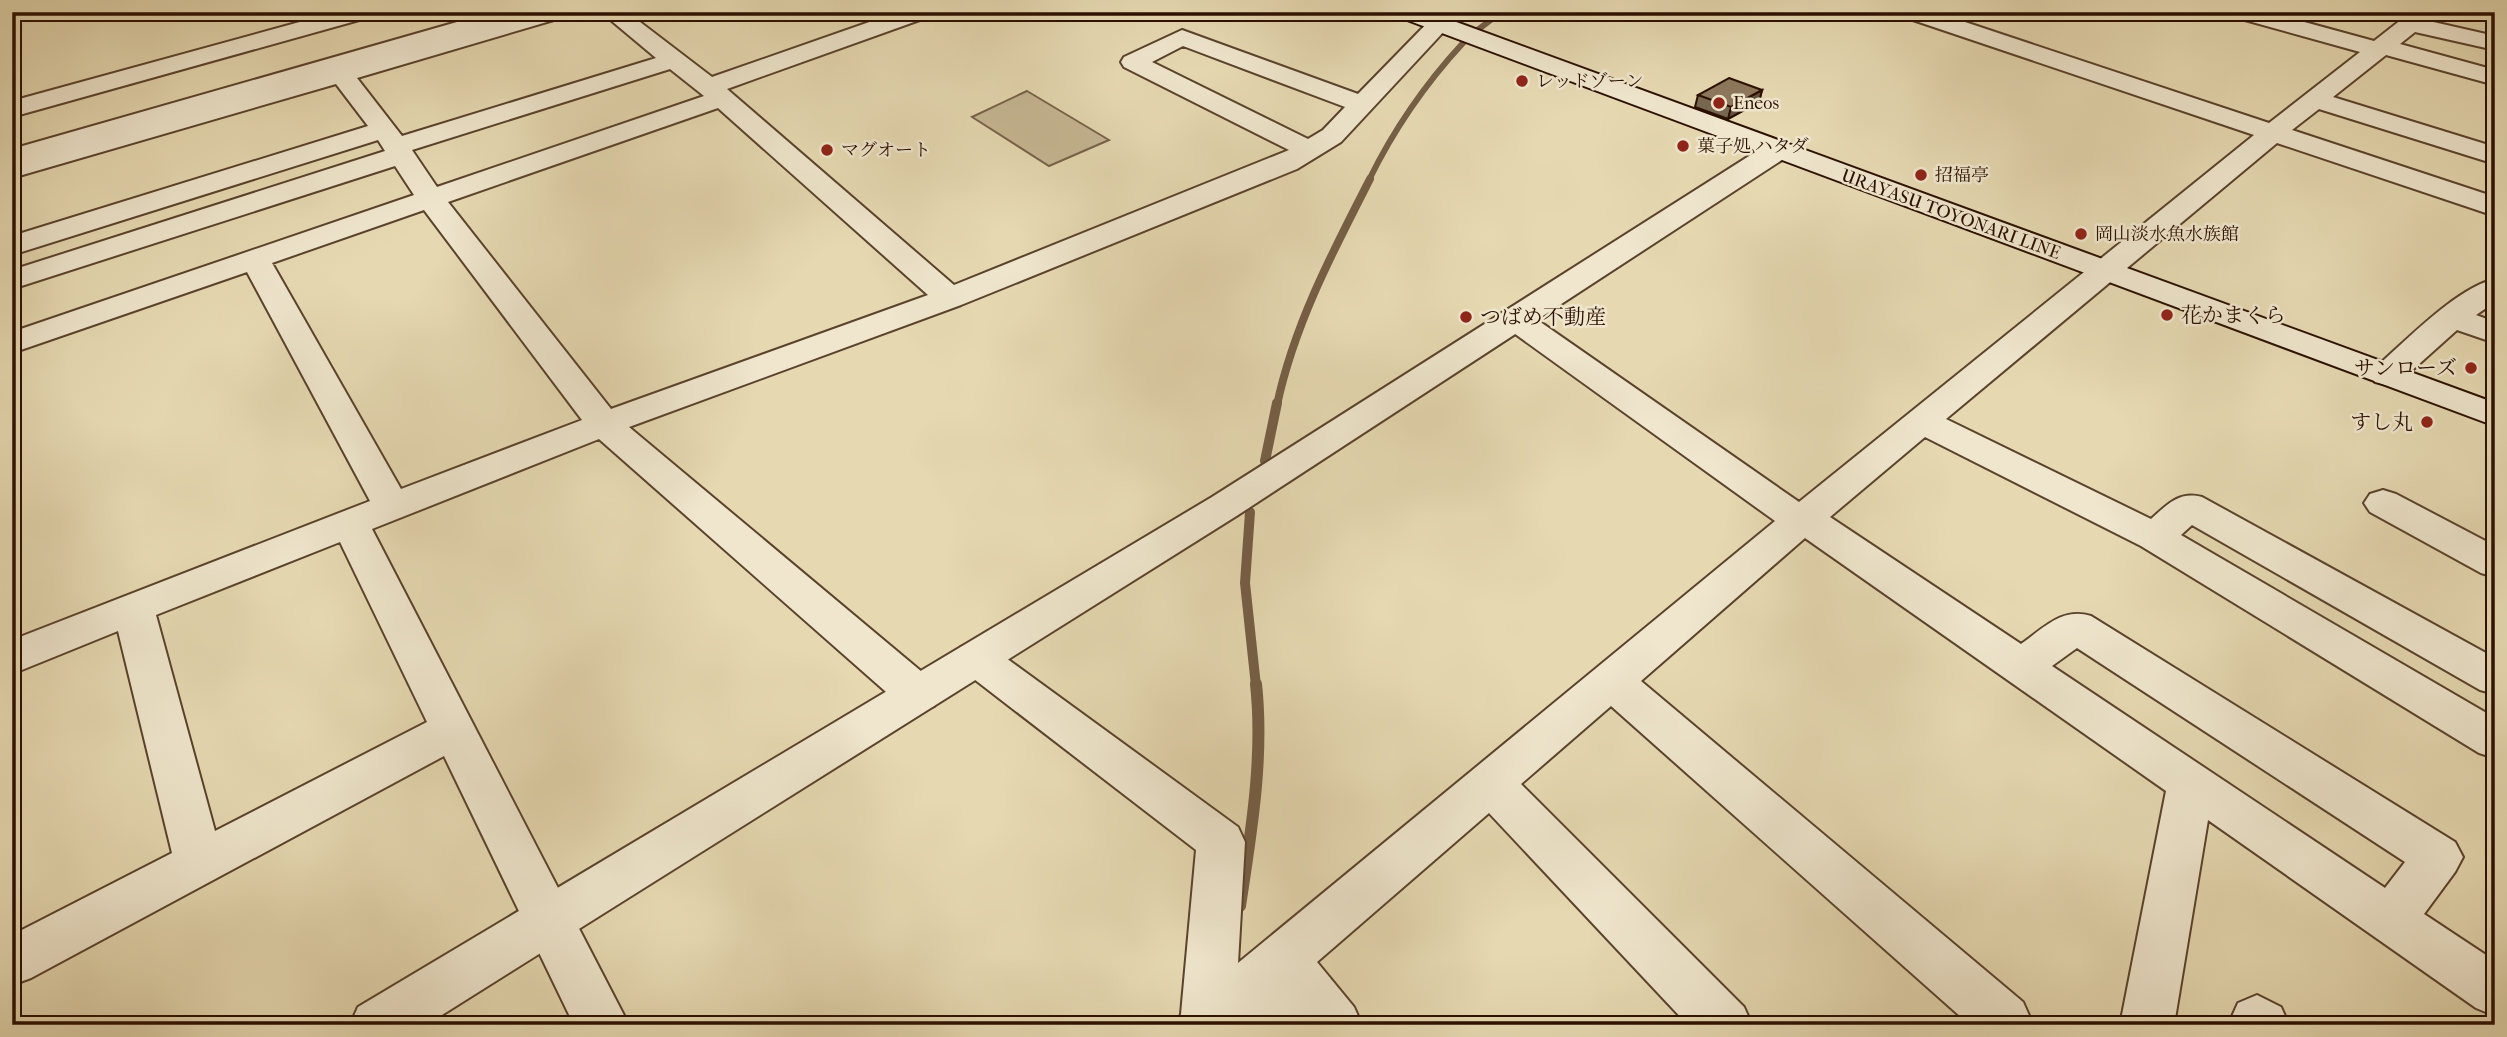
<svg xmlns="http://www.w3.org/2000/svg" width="2507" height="1037" viewBox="0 0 2507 1037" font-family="'IM FELL French Canon','Noto Serif JP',serif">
<rect width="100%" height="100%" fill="#e6d9b2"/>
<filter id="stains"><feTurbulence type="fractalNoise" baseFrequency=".00286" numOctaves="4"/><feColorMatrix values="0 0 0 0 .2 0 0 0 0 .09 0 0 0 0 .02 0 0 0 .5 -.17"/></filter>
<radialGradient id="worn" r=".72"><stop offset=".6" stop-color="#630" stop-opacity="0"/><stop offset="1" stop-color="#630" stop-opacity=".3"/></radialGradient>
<path fill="#c6b794" stroke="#78634a" stroke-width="2" d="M1027,91l82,49 -60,26 -77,-49z"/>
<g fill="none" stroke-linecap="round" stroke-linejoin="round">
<path stroke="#755f46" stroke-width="6" d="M1369,180c24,-49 57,-97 94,-137 11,-12 26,-21 38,-31"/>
<path stroke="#755f46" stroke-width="8" d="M1277,405c17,-80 56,-154 93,-226"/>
<path stroke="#755f46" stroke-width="10" d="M1265,461l12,-58
M1250,512l-5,71 11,103"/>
<path stroke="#755f46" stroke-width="12" d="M1240,906c11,-73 24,-148 16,-222"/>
<defs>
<path id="minor" d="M336,12h37l-3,5 -358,100v-16z
M530,12h37l-3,5 -207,61 45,58 254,-78 -55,-46h26l85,65 186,-65h33l-3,5 -201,72 227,196 335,-135 -165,-83 -3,-5 3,-5 58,-27 176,64 80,-82h24l-121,130 -44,27 -336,136 -332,122 305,255 6,12 -6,12 -16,5 -16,-5 -303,-267 -227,90 257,496h-55l-130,-269 -413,222 -19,7v-50l160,-82 -54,-222 -106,43v-34l358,-139 -123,-229 -235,81v-21l402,-137 -19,-29 -383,123v-19l373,-119 -7,-11 -366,115v-19l356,-110 -32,-42 -324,94v-17zM1183,46l162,61 -22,23 -15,9 -156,-77zM670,69l34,27 -267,91 -25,-37zM718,108l210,187 -317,114 -163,-207zM424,210l158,210 -181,69 -129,-226zM340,542l87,180 -212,109 -59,-216z
M1901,12h34l334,111 91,-71 -126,-35 -3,-5h37l106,29 37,-29h26l-8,9 66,15v14l-80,-18 -15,12 95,26v15l-109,-30 -53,42 162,50v17l-176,-55 -27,21 203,67v19l-218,-73 -331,276 205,100c17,-15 28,-28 51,-22l293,161v36l-15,-4 -288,-165 -11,10 314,183v40l-16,-5 -338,-207 -216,-109 -95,80 191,127c23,-16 41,-37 70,-28l364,226 8,15 -8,15 -31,42 71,47v55l-19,-8 -268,-188 -34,205h-54l46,-234 -361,-253 -164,143 382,321 8,18 -2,5h-59l-359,-319 -90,78 223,223 8,18h-64l-199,-212 -172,149 37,45 8,18h-60l-6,-7 -1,7h-118l4,-11 15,-164 -235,-181 -6,-11 6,-11 15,-5 15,5 247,180 7,15 -7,121 537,-442 -271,-195 -5,-7 5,-7 11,-3 11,3 273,190 455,-367 -350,-118zM2077,648l328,214 -20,26 -333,-222z
M2495,279v23l-19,13 19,7v21l-38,-13 -58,52 -12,3 -12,-3 -5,-7 5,-7c31,-27 81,-80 120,-89z
M2383,490l13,4 99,52v31l-14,-4 -111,-61 -6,-9 6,-9z
M2257,995l24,12 8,18h-57l-2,-4 8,-18z"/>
<path id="tertiary" d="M492,12h37l-3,5 -514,149v-17z
M1778,142l10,2 3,6 -3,6 -550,359 -812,510h-76l8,-18 854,-510 556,-353z"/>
<path id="secondary" d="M1396,12h33l1066,391v23l-1096,-409z"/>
</defs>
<use href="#minor" stroke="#5a422c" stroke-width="4"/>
<use href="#tertiary" stroke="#5a422c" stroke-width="4"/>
<use href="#secondary" stroke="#2b0f00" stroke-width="4"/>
<use href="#minor" fill="#efe6cd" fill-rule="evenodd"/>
<use href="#tertiary" fill="#efe6cd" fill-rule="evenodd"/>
<use href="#secondary" fill="#efe6cd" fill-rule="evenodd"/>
</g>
<path fill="#786750" stroke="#2b0f00" stroke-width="2" d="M1762,90l-3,12 -31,17 -33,-12 3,-12z"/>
<path fill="#625441" stroke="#2b0f00" stroke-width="2" d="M1762,90l-3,12 -31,17 3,-12z"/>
<path fill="#8c785d" stroke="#2b0f00" stroke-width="2" d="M1729,78l33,12 -31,17 -33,-12z"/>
<g fill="#8f2418" stroke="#efe6cd" stroke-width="2.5">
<circle cx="1522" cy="81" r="7"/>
<circle cx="1719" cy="103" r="7"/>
<circle cx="1683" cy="146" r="7"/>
<circle cx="827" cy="150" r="7"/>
<circle cx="1921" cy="175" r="7"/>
<circle cx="2081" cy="234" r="7"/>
<circle cx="2167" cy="315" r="7"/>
<circle cx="1466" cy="317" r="7"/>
<circle cx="2471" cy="368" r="7"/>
<circle cx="2427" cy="422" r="7"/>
</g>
<g text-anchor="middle" stroke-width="5" stroke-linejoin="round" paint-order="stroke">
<g font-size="18" fill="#2b0f00" stroke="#efe6cd" text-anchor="start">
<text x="1536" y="87">レッドゾーン</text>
<text x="1733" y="109">Eneos</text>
<text x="1697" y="152">菓子処 ハタダ</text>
<text x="841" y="156">マグオート</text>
<text x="1935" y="181">招福亭</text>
<text x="2095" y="240">岡山淡水魚水族館</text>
</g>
<g font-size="18" fill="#2b0f00" stroke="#efe6cd">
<text transform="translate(1951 214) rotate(20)" y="6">URAYASU TOYONARI LINE</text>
</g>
<g font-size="21" fill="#2b0f00" stroke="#efe6cd" text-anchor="start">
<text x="2181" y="322">花かまくら</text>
<text x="1480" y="324">つばめ不動産</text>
<text x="2457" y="375" text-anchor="end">サンローズ</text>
<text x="2413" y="429" text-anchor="end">すし丸</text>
</g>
</g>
<rect width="2507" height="1037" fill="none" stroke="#e6d9b2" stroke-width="42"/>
<rect x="14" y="14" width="2479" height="1009" fill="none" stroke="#2b0f00" stroke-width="3.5"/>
<rect x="21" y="21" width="2465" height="995" fill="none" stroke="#2b0f00" stroke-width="2"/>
<rect width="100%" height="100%" filter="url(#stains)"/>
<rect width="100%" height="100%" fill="url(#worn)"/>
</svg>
